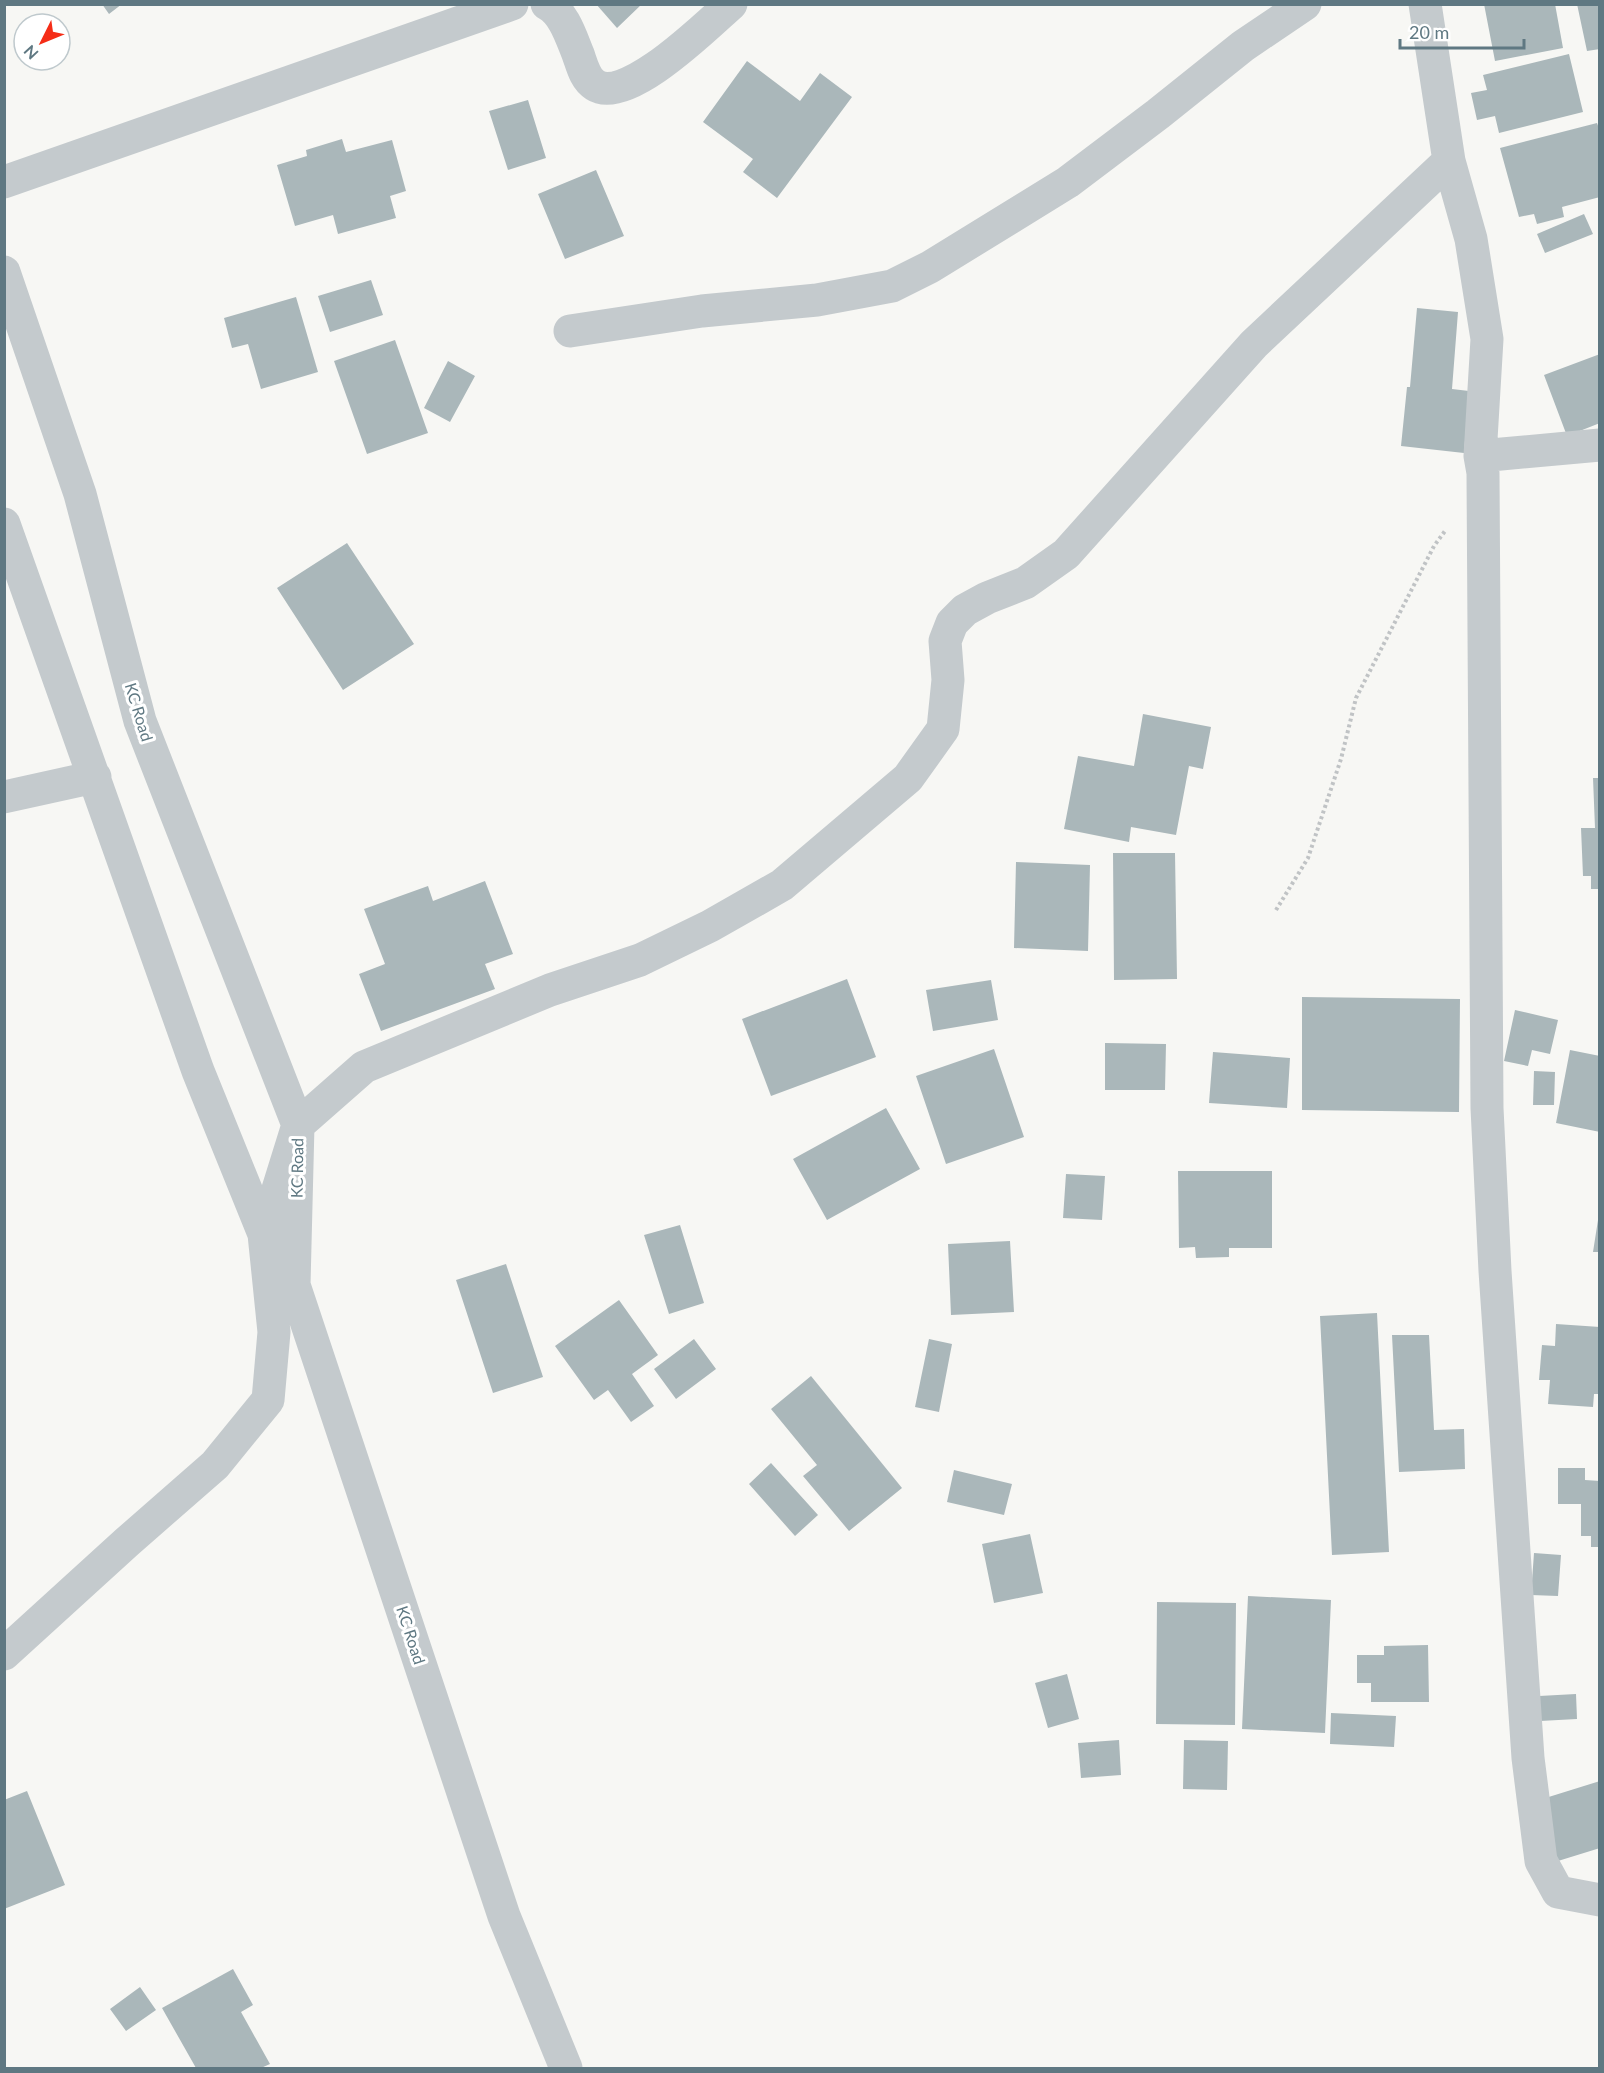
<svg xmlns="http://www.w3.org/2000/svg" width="1604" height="2073" viewBox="0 0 1604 2073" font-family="Lato,sans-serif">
<rect width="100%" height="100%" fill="#f7f7f4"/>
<path fill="#aab7ba" d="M102,4h20l-13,10z
M596,4h46l-25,24z
M1484,4h71l8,44 -68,13z
M1577,4h23v45l-13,2z
M1569,54l14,58 -84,21 -4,-17 -18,4 -6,-27 16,-3 -4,-15z
M747,61l53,40 20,-28 32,24 -75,101 -34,-26 10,-13 -50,-37z
M528,100l18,58 -38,12 -19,-59z
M1597,123l3,8v66l-38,10 2,10 -27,7 -3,-10 -15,3 -19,-69z
M342,139l4,13 46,-12 14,51 -16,5 6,22 -58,16 -5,-19 -38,11 -18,-61 30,-9 -1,-6z
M596,170l28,66 -59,23 -27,-65z
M1584,214l9,20 -48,19 -8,-19z
M371,280l12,35 -53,17 -12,-36z
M296,297l22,75 -57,17 -13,-45 -16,4 -8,-30z
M1417,308l41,4 -6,77 17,2 -5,62 -63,-7 6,-59h3z
M395,340l33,93 -61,21 -33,-93z
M1600,354v69l-33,13 -23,-61z
M448,361l27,15 -25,46 -26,-14z
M347,543l67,101 -71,46 -66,-102z
M1143,714l68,13 -8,42 -14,-3 -13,69 -45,-8 -2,15 -65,-13 14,-73 56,10z
M1593,778h7v111h-9v-13h-8l-2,-48h14z
M1113,853h62l2,126 -63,1z
M1016,862l74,3 -2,86 -74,-3z
M485,881l28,73 -28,10 10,25 -114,42 -22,-57 26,-10 -21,-55 64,-23 5,15z
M847,979l29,78 -105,39 -29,-77z
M991,980l7,40 -65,11 -7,-41z
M1302,997l158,2 -1,113 -157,-2z
M1515,1010l43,10 -8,34 -18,-4 -4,16 -24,-5z
M1105,1043l61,1 -1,46h-60z
M994,1049l30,88 -78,27 -30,-88z
M1570,1050l30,6v76l-44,-9z
M1213,1052l77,6 -3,50 -78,-5z
M1534,1071l21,1 -1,33h-21z
M886,1108l34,61 -93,51 -34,-61z
M1178,1171h94v77h-43v9l-33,1 -1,-11 -16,1z
M1066,1174l39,2 -3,44 -39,-2z
M1598,1220h2v32h-7z
M680,1225l24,78 -35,11 -25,-79z
M1010,1241l4,71 -63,3 -3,-71z
M506,1264l37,113 -50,16 -37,-113z
M619,1300l39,55 -26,19 22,32 -23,16 -23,-32 -14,10 -39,-54z
M1377,1313l12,239 -57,3 -12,-239z
M1556,1324l44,3v67h-6l-1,13 -45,-3 2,-24h-11l3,-35 13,1z
M1392,1335h37l5,95 30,-1 1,40 -66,3z
M694,1339l22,30 -40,30 -22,-30z
M929,1339l23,5 -13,68 -24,-5z
M811,1376l91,112 -53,43 -46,-55 14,-11 -46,-56z
M771,1463l47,52 -23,21 -46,-52z
M1558,1468h27v12l15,1v66h-9v-11h-10v-32h-23z
M954,1470l58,14 -8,31 -57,-13z
M1030,1534l13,59 -49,10 -12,-59z
M1534,1553l27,2 -3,41 -27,-1z
M1248,1596l83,4 -6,133 -83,-4z
M1157,1602l79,1 -1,122 -79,-1z
M1428,1645l1,57h-58v-19h-14v-28h27v-9z
M1067,1674l12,45 -31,9 -13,-45z
M1576,1694l1,25 -37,2 -1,-25z
M1331,1713l65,3 -2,31 -64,-3z
M1119,1740l2,35 -40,3 -3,-35z
M1184,1740l44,1 -1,49 -44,-1z
M1600,1781v67l-42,13 -19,-61z
M27,1791l38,94 -61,24v-109z
M233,1969l20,36 -12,7 29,52 -9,4h-65l-34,-60z
M140,1987l16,23 -30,21 -16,-22z"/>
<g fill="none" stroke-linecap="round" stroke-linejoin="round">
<path stroke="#c0c3c5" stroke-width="4" stroke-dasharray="3 3" stroke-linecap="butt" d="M1276,910l32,-52 33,-99 15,-61 78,-152 11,-15"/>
<path stroke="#c4cacd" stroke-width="33" d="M547,4c17,9 24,33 31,50 4,11 7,25 17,31 31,21 112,-60 136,-81
M1425,4l24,157 22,78 16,100 -7,117 3,17 4,635 8,163 33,487 13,103 17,31 42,8
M4,182l508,-178
M4,272l76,222 60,227 158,404 -4,160 210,631 62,152
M570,331l132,-20 115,-11 75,-14 38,-19 138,-85 90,-68 85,-68 62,-42
M1480,456l120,-11
M4,524l194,547 66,163
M4,797l91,-20
M4,1654l123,-112 88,-77 53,-65 6,-68 -10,-98 34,-109 66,-58 186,-77 90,-30 70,-34 72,-41 126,-107 35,-49 5,-49 -3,-39 7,-18 13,-13 22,-12 38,-15 41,-29 188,-210 195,-183"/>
</g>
<g text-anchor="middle" stroke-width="6" stroke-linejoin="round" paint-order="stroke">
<g font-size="16" fill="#5f7882" stroke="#fff">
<text transform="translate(139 712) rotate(73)" y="6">KC Road</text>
<text transform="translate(297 1168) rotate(-89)" y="6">KC Road</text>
<text transform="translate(411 1635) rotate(72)" y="6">KC Road</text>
</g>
</g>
<rect width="1604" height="2073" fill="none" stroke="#5f7882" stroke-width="12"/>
<g transform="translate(42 42) rotate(227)"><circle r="28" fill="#ffffff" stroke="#bfc9cd" stroke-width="1.5"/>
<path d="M0-4.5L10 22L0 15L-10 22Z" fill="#f52d17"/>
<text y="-9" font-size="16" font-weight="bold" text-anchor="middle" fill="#5f7882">N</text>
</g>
<path d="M1400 39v9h124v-9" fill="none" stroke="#5f7882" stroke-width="3"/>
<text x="1409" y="39" font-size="18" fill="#5f7882" stroke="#ffffff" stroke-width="4.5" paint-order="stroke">20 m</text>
</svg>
